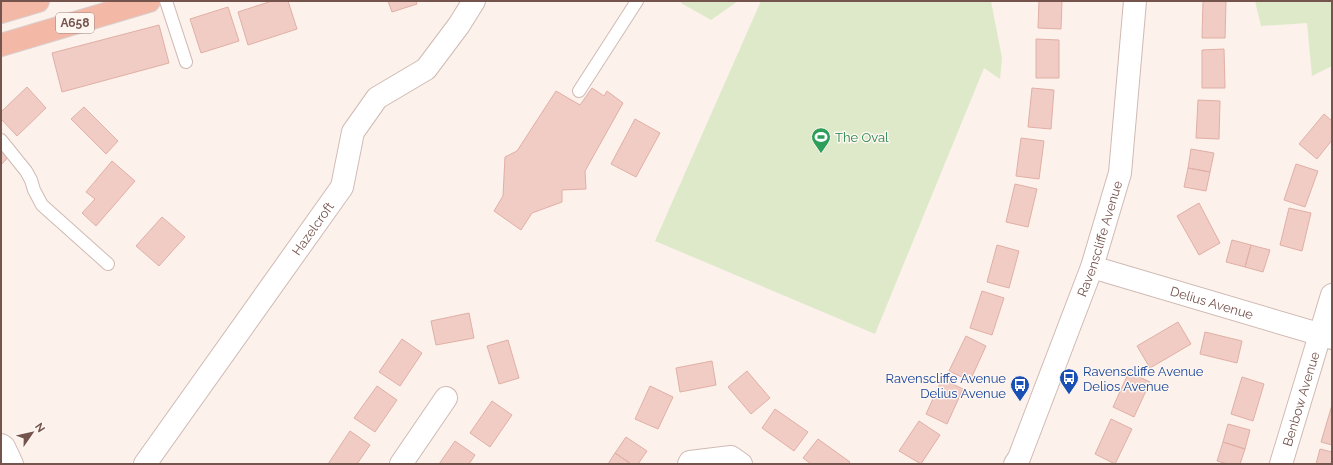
<svg xmlns="http://www.w3.org/2000/svg" width="1333" height="465" viewBox="0 0 1333 465" font-family="Raleway,sans-serif">
<rect width="100%" height="100%" fill="#fcf1eb"/>
<path fill="#dde9c9" d="M682,1h56l-27,19 -30,-17z
M761,1h230l11,57 -2,21 -16,-11 -109,266 -220,-93z
M1255,1h77v65l-20,10 -5,-53 -46,3z"/>
<path fill="#f0ccc4" stroke="#e1afa5" d="M272,1h16l9,28 -49,16 -10,-33z
M388,1h28l1,3 -25,8z
M1039,1h23l-1,28 -23,-1z
M1203,1h23l-1,37h-23z
M228,7l11,34 -38,12 -11,-34z
M159,25l10,38 -107,29 -10,-39z
M1036,39l23,1v38h-23z
M1224,49l1,39h-23v-38z
M27,87l19,21 -29,28 -16,-17v-7z
M592,88l12,8 3,-5 16,12 -38,68 1,18 -24,1v12l-30,11 -11,17 -27,-19 9,-15 2,-39 12,-6 39,-60 24,14z
M1032,88l22,2 -3,39 -23,-2z
M1198,100l22,1 -1,38 -23,-1z
M84,107l34,34 -12,13 -35,-35z
M1324,114l8,7v19l-15,19 -18,-15z
M635,119l25,14 -24,44 -25,-13z
M1021,138l23,3 -5,38 -23,-3z
M1,147l9,8 -9,10z
M1191,149l23,4 -4,19 -22,-4z
M112,161l23,20 -39,45 -14,-13 13,-14 -9,-7z
M1296,164l22,7 -13,36 -21,-7z
M1188,168l22,4 -4,19 -22,-4z
M1015,184l22,5 -9,38 -22,-5z
M1199,203l21,40 -21,12 -22,-39z
M1289,208l22,5 -9,38 -22,-6z
M162,217l23,20 -26,29 -23,-20z
M1232,240l19,5 -6,22 -19,-5z
M997,245l22,6 -10,37 -22,-6z
M1251,245l19,5 -7,22 -18,-5z
M982,291l22,7 -12,37 -22,-7z
M469,313l5,25 -38,7 -5,-24z
M1178,322l13,22 -41,24 -13,-22z
M1205,332l37,9 -5,22 -37,-9z
M966,336l20,10 -16,35 -21,-10z
M402,339l20,14 -22,33 -21,-14z
M508,340l11,38 -20,6 -12,-38z
M712,361l4,24 -36,7 -4,-24z
M747,371l23,27 -19,16 -23,-27z
M1129,372l21,10 -16,35 -21,-10z
M1242,377l22,7 -11,37 -22,-7z
M942,379l21,10 -16,35 -21,-10z
M377,386l20,14 -22,32 -21,-14z
M650,386l23,11 -15,32 -23,-10z
M492,401l20,14 -22,32 -20,-14z
M1332,405v40l-11,-3z
M775,409l33,23 -14,19 -32,-23z
M1111,419l21,10 -17,35 -20,-10z
M919,421l21,14 -19,29 -22,-13z
M1228,424l22,6 -5,19 -22,-7z
M350,431l20,14 -13,19h-29z
M626,437l21,14 -9,13h-7l-16,-11z
M818,439l32,23 -2,2h-37l-8,-6z
M455,441l20,14 -6,9h-30z
M1223,442l22,7 -5,15h-12l-11,-3z
M1320,449l12,3v12h-16z
M615,453l16,11h-23z"/>
<g fill="none" stroke-linecap="round" stroke-linejoin="round">
<defs>
<path id="service" d="M166,1l20,61
M579,91l58,-90
M1,140l25,31 5,9 3,10 8,15 66,59"/>
<g id="minor">
<path id="s1" d="M1092,267l240,71"/>
<path d="M1,445l3,2 8,17"/>
<path id="s2" d="M145,464l197,-277 11,-55 24,-34 49,-29 33,-44 15,-24"/>
<path d="M401,464l45,-66"/>
<path d="M689,464l1,-2 41,-5 10,7"/>
<path id="s3" d="M1015,464l4,-6 73,-191 28,-94 15,-172"/>
<path id="s4" d="M1281,464l51,-169"/>
</g>
<path id="trunk" d="M1,12l37,-11
M1,45l148,-44"/>
</defs>
<use href="#service" stroke="#d0bab3" stroke-width="14"/>
<use href="#minor" stroke="#d0bab3" stroke-width="24"/>
<use href="#trunk" stroke="#d9cfcd" stroke-width="24"/>
<use href="#service" stroke="#fff" stroke-width="12"/>
<use href="#minor" stroke="#fff" stroke-width="22"/>
<use href="#trunk" stroke="#f4b8a6" stroke-width="22"/>
</g>
<defs>
<symbol id="stadium-pin" viewBox="-11 -11 22 30"><path d="M0 17L-7.5 6A9.5 9.5 0 1 1 7.5 6Z" fill="#2e9e5b" stroke="#fef6f1"/><path d="M0-5a6.5 5 0 1 0 0 10a6.5 5 0 1 0 0-10ZM-3.5-1.8h7v3.6h-7Z" fill="#fff"/></symbol>
<symbol id="bus-pin" viewBox="-11 -11 22 30"><path d="M0 17L-7.5 6A9.5 9.5 0 1 1 7.5 6Z" fill="#1a4fb4" stroke="#fef6f1"/><path d="M-5-6H5V4H4V6H2V4H-2V6H-4V4H-5ZM-3.5-4V0h7V-4ZM-3.5 1.2v1.5H-2V1.2ZM2 1.2v1.5H3.5V1.2Z" fill="#fff"/></symbol>
</defs>
<g fill-rule="evenodd">
<use href="#stadium-pin" x="810" y="126" width="22" height="30"/>
<use href="#bus-pin" x="1058" y="367" width="22" height="30"/>
<use href="#bus-pin" x="1009" y="374" width="22" height="30"/>
</g>
<g text-anchor="middle" stroke-width="3" stroke-linejoin="round" paint-order="stroke">
<rect fill="#fef6f1" stroke="#9f857f" stroke-width="1" x="56" y="13" width="38" height="20" rx="3"/>
<g font-size="12" font-weight="bold" fill="#76544e">
<text x="75" y="27">A658</text>
</g>
<g font-size="13" fill="#27864d" stroke="#fef6f1" text-anchor="start">
<text x="835" y="142">The Oval</text>
</g>
<g font-size="13" fill="#76544e" stroke="#fef6f1">
<text dy="5" stroke="none"><textPath href="#s2" startOffset="289">Hazelcroft</textPath></text>
<text dy="5" stroke="none"><textPath href="#s3" startOffset="241">Ravenscliffe Avenue</textPath></text>
<text dy="5" stroke="none"><textPath href="#s1" startOffset="125">Delius Avenue</textPath></text>
<text dy="5" stroke="none"><textPath href="#s4" startOffset="68">Benbow Avenue</textPath></text>
</g>
<g font-size="13" fill="#164399" stroke="#fef6f1" text-anchor="start">
<text x="1083" y="376">Ravenscliffe Avenue<tspan x="1083" dy="15">Delios Avenue</tspan></text>
<text x="1006" y="383" text-anchor="end">Ravenscliffe Avenue<tspan x="1006" dy="15">Delius Avenue</tspan></text>
</g>
</g>
<rect width="1333" height="465" fill="none" stroke="#76544e" stroke-width="4"/>
<g transform="translate(32 433) rotate(56)" stroke="#fef6f1" stroke-width="3" paint-order="stroke">
<path d="M0-3L7 15L0 10L-7 15Z" fill="#76544e"/>
<text y="-6" font-size="11" font-weight="bold" text-anchor="middle" fill="#76544e">N</text>
</g>
</svg>
